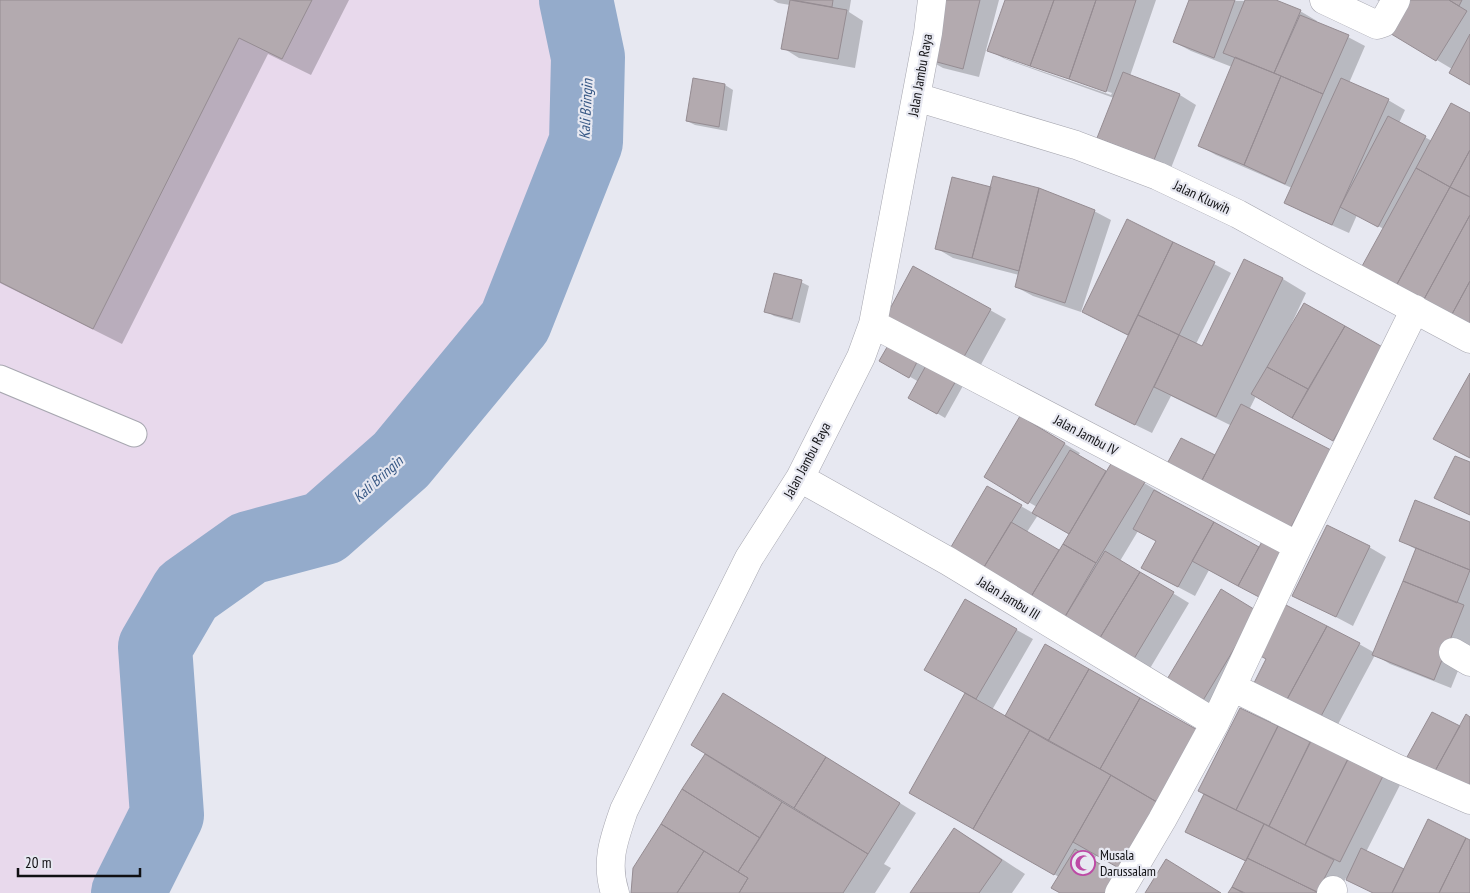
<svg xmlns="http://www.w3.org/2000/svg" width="1470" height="893" viewBox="0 0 1470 893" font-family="'PT Sans Narrow',sans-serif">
<rect width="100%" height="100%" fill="#e7e8f1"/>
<path fill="#e8d9ec" d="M0,0h548l15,67 -22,124 -51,132 -97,113 -82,77 -154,77 -15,86 2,149 -33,68h-111z"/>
<path fill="#0003" fill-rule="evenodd" d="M0,0h349l-38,75 -43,-21 -146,290 -122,-61z
M773,0h78l-2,12 14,9 -8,47 -56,-10 -16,-10 7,-43 -12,-2z
M942,0h57l-20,77 -36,-9 -16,-9z
M1007,0h149l-26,76 50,19 16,10 -25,63 -56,-21 -16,-10 15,-39 -109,-39 -17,-9zM1004,55l108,38 -1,2 -107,-37z
M1190,0l56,1 1,-1h26l27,11 17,10 -1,2 32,14 17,9 -16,37 39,17 17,10 -6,13 33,18 38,-27 -86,115 -27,-14 -8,18 -47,-21 -16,-9 6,-15 -76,-33 -16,-9 32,-79 -41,-16 -17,-9z
M1377,0h93v84l-18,-15 -67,-40 12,-19z
M694,79l31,6 8,5 -6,41 -32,-6 -8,-4z
M1094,211l17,9 -30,92 -48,-16 -17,-9 3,-12 -66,-17 -17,-10z
M1127,221l87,43 17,9 -35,71 6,3 42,-86 39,18 23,14 -15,32 1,1 13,-22 96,56 -51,89 -94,-53 -7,14 82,41 23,14 -44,84 -95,-92 17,-31 -61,-30 -19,37 -39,-19 16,-78 -46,-24z
M801,282l8,4 -9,37 -26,-7 -8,-5z
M990,310l16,9 -28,51 -93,-51z
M890,344l74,40 -19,34 -35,-21 9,-15 -38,-22z
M1021,418l59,35 -2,3 29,17 5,-9 49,29 -1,1 100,54 8,53 -59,-31 -14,26 -36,-19 -2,-36 -19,-10 -18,30 69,42 -40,67 -199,-118 38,-65 45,26 4,-6 -51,-30zM1038,515l32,19 -10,18 -33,-20z
M1470,524v129l-4,-2 -15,37 -61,-24 -15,-9 -39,73 -65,-34 -3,-35 -11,-6 -38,57 -51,-29 94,-66 97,29 16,9 42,-103 -17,-10z
M1369,547l17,10 -33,69 -59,-31z
M965,601l68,38 -41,71 13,7 214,27 -122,111 -4,6 -31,32 -3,-16 -149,-85 57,-99z
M740,704l176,109 -32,51 7,4 -16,25h-243l2,-24 72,-116z
M1241,709l69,35 91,39 -35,69 39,18 65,-29v52h-96l-28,-15 -8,15h-108l17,-31 -61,-31 19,-37z
M954,829l24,14 47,31 -13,19h-101z"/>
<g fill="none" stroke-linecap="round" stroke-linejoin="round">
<path stroke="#94abcb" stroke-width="74" d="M128,893l39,-78 -12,-168 32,-55 62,-44 75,-20 77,-68 114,-138 71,-180 2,-85 -12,-57"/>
</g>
<path fill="#b3aaaf" stroke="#958c92" d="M0,0h312l-30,59 -43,-21 -146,291 -93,-47z
M790,0l57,10 -9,49 -57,-10z
M793,0h40l-1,7z
M941,0h39l-17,69 -37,-10z
M1005,0h49l-24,66 -43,-15z
M1054,0h42l-27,79 -39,-13z
M1096,0h40l-30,92 -37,-13z
M1189,0h46l-21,58 -41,-16z
M1245,0h31l25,10 -27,63 -51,-20z
M1401,0h48l18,11 -31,50 -53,-32z
M1449,0h13l-3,6z
M1300,15l49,20 -26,59 -49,-21z
M1470,34v51l-21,-12z
M1235,57l46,19 -37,89 -46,-19z
M1123,72l57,22 -26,66 -57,-22z
M1281,76l42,18 -38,90 -41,-19z
M693,78l32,6 -6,43 -33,-6z
M1341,78l48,21 -57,126 -48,-22z
M1451,103l19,10v37l-20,37 -34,-19z
M1388,116l38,20 -48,91 -38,-20z
M1470,150v47l-20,-10z
M1416,168l34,19 -54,99 -35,-18z
M993,176l46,12 -20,83 -47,-13z
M952,177l39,10 -19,71 -37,-9z
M1450,187l20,10v18l-47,86 -27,-15z
M1039,188l56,22 -30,93 -50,-16z
M1470,215v66l-19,35 -28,-15z
M1127,219l46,23 -45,93 -46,-23z
M1173,242l42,20 -36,73 -41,-20z
M1244,259l39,19 -67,139 -62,-30 25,-52 23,11z
M913,266l78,43 -30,53 -77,-42z
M774,273l28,7 -10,39 -28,-7z
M1470,281v45l-19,-10z
M1304,303l41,23 -37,63 -41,-22z
M1138,315l41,20 -44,90 -40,-20z
M1345,326l41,23 -53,92 -41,-23z
M890,342l29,16 -10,20 -30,-17z
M928,362l29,17 -20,35 -29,-16z
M1267,367l41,22 -16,29 -41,-24z
M1470,373v85l-37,-19z
M1241,404l90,46 -45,87 -89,-47z
M1020,416l45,27 -37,61 -44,-27z
M1181,438l34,17 -18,35 -35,-17z
M1070,450l36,21 -37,63 -37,-21z
M1455,456l15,6v53l-36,-17z
M1112,462l33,20 -49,81 -33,-19z
M987,486l35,19 -41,67 -33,-20z
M1154,490l60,32 -36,65 -37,-19 15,-27 -23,-12z
M1415,500l55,22v48l-71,-29z
M1011,522l48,28 -30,50 -48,-28z
M1214,522l45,25 -21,39 -46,-25z
M1327,525l43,21 -34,71 -44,-21z
M1265,536l21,11 -27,50 -21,-11z
M1063,544l33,19 -33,57 -34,-20z
M1416,548l54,22 -13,33 -54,-22z
M1105,551l35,21 -42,69 -35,-21z
M1140,572l34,20 -42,70 -34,-21z
M1403,581l61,24 -30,75 -62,-25z
M1221,589l36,22 -55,91 -36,-21z
M965,599l52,30 -41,70 -52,-29z
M1282,603l45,23 -42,77 -32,-18 13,-26 -11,-6z
M1327,626l33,17 -41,77 -34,-17z
M1045,644l44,25 -41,72 -43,-25z
M1089,669l51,29 -40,71 -52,-28z
M723,693l103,64 -32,51 -103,-63z
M965,693l65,37 -57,99 -64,-36z
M1140,698l63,35 -41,72 -62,-36z
M1240,708l38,18 -42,84 -38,-19z
M1432,712l28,14 -25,45 -28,-14z
M1466,714l4,3v72l-35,-18z
M1278,726l32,16 -41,84 -33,-16z
M1030,730l81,45 -57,100 -81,-46z
M1313,737l37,18 -45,90 -36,-19z
M705,754l77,48 -22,36 -78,-49z
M1350,755l35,17 -45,90 -35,-17z
M826,757l74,46 -32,51 -74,-46z
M1111,775l51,30 -38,66 -51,-29z
M682,789l78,49 -22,34 -77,-48z
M1204,794l60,30 -18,37 -61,-29z
M782,802l86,52 -25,39h-104l9,-15 -10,-6z
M1428,819l38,19 -27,55h-47z
M661,824l43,27 -27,42h-46l2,-25z
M1264,824l70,36 -17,32 -70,-34z
M954,828l48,32 -23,33h-69z
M1466,838l4,2v53h-31z
M1361,848l43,21 -12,24h-19l-27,-13z
M1075,849l48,29 -9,15h-54l-9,-5z
M704,851l44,27 -9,15h-62z
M1247,858l70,34 -1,1h-71l-13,-6z
M1166,859l55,34h-76z
M1232,887l11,6h-15z"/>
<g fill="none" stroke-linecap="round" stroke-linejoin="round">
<defs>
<path id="lane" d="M0,378l134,56"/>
<path id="street" d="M1324,0l53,25 6,-2 13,-23
M916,97l160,48 82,31 80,38 82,45 150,80
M873,324l425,222
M800,478l148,83 267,162
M1453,652l17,10
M1232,687l162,80 76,33
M615,893c-10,-31 -1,-54 9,-83l125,-252 51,-80 61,-121 12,-33 43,-227 12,-64 4,-33
M1119,893l43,-73 53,-97 83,-177 117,-237
M1331,893l2,-3"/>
</defs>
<use href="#lane" stroke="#a7a7b0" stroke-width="27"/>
<use href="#street" stroke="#a7a7b0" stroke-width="29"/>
<use href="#lane" stroke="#fff" stroke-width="25"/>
<use href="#street" stroke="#fff" stroke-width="28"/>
</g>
<defs>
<symbol id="mosque-ring" viewBox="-11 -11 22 22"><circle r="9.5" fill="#e7e8f1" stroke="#bd4aa5" stroke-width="1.5"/><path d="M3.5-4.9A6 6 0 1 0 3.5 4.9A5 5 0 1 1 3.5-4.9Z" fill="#bd4aa5"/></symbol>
</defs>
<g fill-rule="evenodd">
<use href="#mosque-ring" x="1069" y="849" width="28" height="28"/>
</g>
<g text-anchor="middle" stroke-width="4.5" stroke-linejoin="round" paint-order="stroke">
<g font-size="14" fill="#101013" stroke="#e7e8f1">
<text transform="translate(920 75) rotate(-80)" y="5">Jalan Jambu Raya</text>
<text transform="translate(1202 197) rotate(25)" y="5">Jalan Kluwih</text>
<text transform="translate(1086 435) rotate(28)" y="5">Jalan Jambu IV</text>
<text transform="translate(807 460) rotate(-62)" y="5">Jalan Jambu Raya</text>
<text transform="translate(1009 598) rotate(31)" y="5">Jalan Jambu III</text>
</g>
<g font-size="14" fill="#101013" stroke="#e7e8f1" text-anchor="start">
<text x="1100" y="860">Musala<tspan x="1100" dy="16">Darussalam</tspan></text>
</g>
<g font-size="15" font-style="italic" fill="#375885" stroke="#e7e8f1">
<text transform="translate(586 109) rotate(-87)" y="5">Kali Bringin</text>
<text transform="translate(378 479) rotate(-42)" y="5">Kali Bringin</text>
</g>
</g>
<path d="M18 868v8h122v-8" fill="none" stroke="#101013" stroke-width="2.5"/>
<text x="25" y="868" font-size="15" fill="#101013" stroke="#e7e8f1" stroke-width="4" paint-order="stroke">20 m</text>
</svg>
